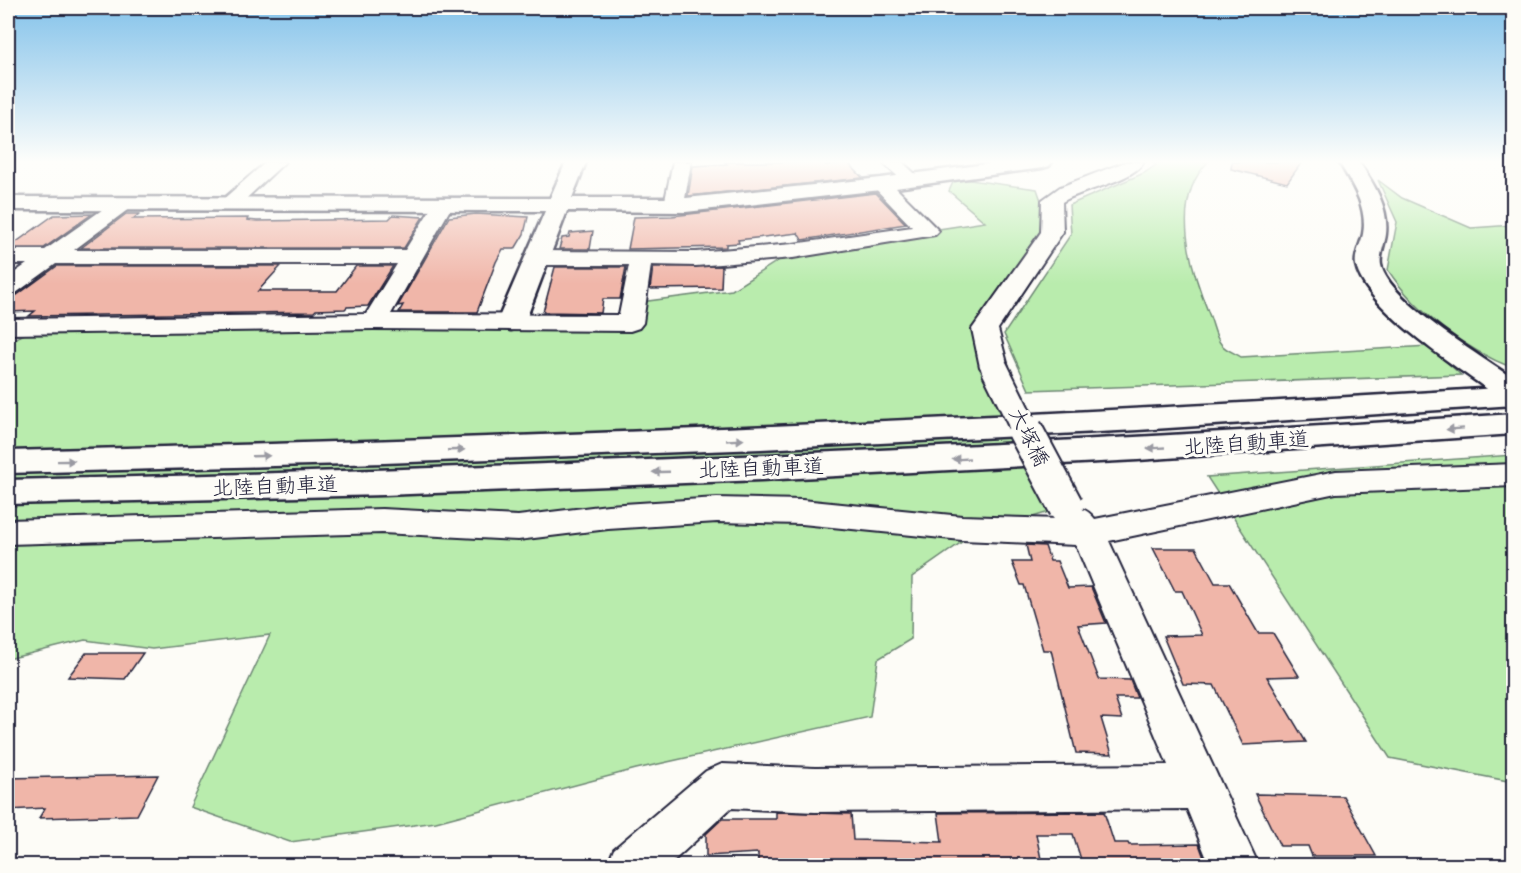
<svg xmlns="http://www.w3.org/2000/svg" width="1521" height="873" viewBox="0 0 1521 873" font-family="Caveat,'Klee One',sans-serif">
<rect width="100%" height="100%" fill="#fdfcf7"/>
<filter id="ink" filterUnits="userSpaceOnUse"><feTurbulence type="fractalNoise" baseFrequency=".0167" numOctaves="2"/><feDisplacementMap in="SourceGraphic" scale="12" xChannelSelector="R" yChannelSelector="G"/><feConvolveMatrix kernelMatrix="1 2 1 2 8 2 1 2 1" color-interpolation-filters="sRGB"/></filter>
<g filter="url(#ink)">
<path fill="#b9ecad" stroke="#6e8774" stroke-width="1.5" d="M1152,162h56c-39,39 -17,108 1,152 4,9 6,23 12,30 4,6 14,9 20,13l188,-11 32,29 -432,15 -25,-56 67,-100 -2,-29 75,-32 12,-8z
M955,178l82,11 15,43 -67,98 81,177 -94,28 -60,42 -1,62 -33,20 -8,58 -234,52 -200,53 -146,20 -100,-35 80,-172 -118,14 -67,-9 -77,19v-318l37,-15 584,-3 4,-20 99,-13 61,-39 192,-29 -36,-31z
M1378,180l24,18 69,30 42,-3v143c-47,-18 -97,-55 -125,-98l9,-48z
M1513,455v327l-123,-24 -183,-281z"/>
<path fill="#f0b6a9" stroke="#22223b" stroke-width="1.5" d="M725,162h97l4,3 22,-2 15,15 -175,18 5,-30 34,-2z
M1232,162h70l-15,21 -56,-14z
M876,193l30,31 -104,16 -4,-7 -60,7 1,3 -13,1v3l-98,2 6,-32 38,-1z
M92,214l-48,34h-36l46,-33z
M126,214h13l-6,5 115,-1 -1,2 10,1 132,-2 4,-4 30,2 -19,31h-323z
M476,214l52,3 -4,17 -9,15h-12l-7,13 -19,50h-78l4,-7 -5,1 51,-89z
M593,231l-3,18h-31l3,-11 7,-1 1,-4z
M57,266h224l-23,25h79l19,-25h37l-25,40 -21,1 -2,2 -29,1 -2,2 -285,4 6,-5 -27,1v-15l9,-2z
M722,266l-1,22 -71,1 3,-22z
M555,267h71l-6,32h-17l-2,14 -58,-1z
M1026,545l19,1 5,15h7l11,27 23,-1 15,36 -28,2 21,54 31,1 7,18h-22l7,21 -21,-1 11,36 -36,-1 -25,-103h-8l-19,-65h-3l-9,-23h18z
M1153,548h43l19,35h14l29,50h15l26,43 -32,1 39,65 -63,3 -29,-60 -31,-1 -20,-48 39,-1 -20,-44h-7z
M86,653h57l-18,26 -57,-2z
M158,775l-21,40 -98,3 6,-10 -37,2v-32z
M1255,794l88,2 33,60h-64l-4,-10h-28z
M776,812l75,2 2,26 89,2 -4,-29 166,-1 10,31h14l1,2 70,-1 8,22h-124l-10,-32h-37l6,30 -284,2v-13l-52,3v-22l16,-15h54z"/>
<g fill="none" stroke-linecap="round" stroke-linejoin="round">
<defs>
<path id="street" d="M266,162h19l-50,47h-14l-3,-4 3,-4z
M673,162h18l-7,43 -3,4h-14l-3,-4z
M882,162h20l20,18 -2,4h-14z
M1125,162h19c-15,21 -59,26 -82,40l1,30 -65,97 10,38 -4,6 -10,2 -10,-2 -4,-6 -8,-38 69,-97 1,-32 18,-13z
M881,178l7,2 51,51 -4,4 -142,23 -97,8 -45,-1 -8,58 -4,5 -9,3 -256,-2 -366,5v-15l358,-5 31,-50h-341l-40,29 -8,2v-18l19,-13h-19v-14h37l71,-50h14l3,4 -3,4 -56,42h331l30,-48h14l3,4 -61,108 228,1 10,-50h-92l-8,-2 -3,-5 3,-5 8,-2 159,1 97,-8 119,-17 -41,-43z
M1514,464v22l-178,7 -227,48 150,325h-49l-23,-57 -372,3 -84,-4 -63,58h-61l7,-17 92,-78 16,-7 93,4 353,-3 -92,-220 -114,-5 -160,-16 -85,-2 -109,7 -90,11 -136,-7 -374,11v-24l374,-11 136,7 90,-11 109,-7 85,2 160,16 97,3 5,-9c14,-4 22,-2 31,9l241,-48z"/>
<path id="secondary" d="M566,162h20l-14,36h114l195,-20 120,-16h51l-3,4 -7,2 -161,22 -195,22 -119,-1 -42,111 -4,6 -10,2 -10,-2 -4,-6 48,-111 -537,-1v-13l542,1z
M1339,162h20c14,21 30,44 27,72 -1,10 -7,21 -5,31 8,36 101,92 133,114v23l-11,-2c-37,-27 -138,-90 -147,-135 -2,-10 5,-21 7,-31 5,-27 -11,-50 -24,-72z"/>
<path id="highway" d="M1514,387v18l-376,25 -377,19 -377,14 -376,10v-22c502,-12 1004,-32 1506,-64z
M1514,414v20l-376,26 -377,20 -377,15 -376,9v-24c502,-11 1004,-33 1506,-66z"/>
</defs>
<use href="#street" stroke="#22223b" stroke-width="4"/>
<use href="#secondary" stroke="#22223b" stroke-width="5"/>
<use href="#highway" stroke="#22223b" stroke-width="5"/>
<use href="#street" fill="#fdfcf7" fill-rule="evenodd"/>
<use href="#secondary" fill="#fdfcf7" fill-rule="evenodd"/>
<use href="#highway" fill="#fdfcf7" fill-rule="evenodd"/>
<defs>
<path id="street-bridge-far1" d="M994,367l32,65"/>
<path id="street-bridge" d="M1025,430l41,77"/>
</defs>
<use href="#street-bridge-far1" stroke="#22223b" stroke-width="30" stroke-linecap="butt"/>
<use href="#street-bridge" stroke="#22223b" stroke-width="38" stroke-linecap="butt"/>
<use href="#street-bridge-far1" stroke="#fdfcf7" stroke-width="26"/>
<use href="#street-bridge" stroke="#fdfcf7" stroke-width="34"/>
</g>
<defs><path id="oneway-solid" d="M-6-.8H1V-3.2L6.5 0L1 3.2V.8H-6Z" transform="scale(1.5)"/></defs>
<g fill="#9a9aa2">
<use href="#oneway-solid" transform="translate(1455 429) rotate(176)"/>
<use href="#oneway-solid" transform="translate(735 440) rotate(-3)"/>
<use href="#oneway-solid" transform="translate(1156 448) rotate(177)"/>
<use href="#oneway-solid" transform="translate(456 450) rotate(-2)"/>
<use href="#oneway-solid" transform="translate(261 456) rotate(-2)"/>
<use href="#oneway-solid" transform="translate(961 459) rotate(177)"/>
<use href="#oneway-solid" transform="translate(66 461) rotate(-1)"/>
<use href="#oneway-solid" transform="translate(661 472) rotate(178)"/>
</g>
</g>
<linearGradient id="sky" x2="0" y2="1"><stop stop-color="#83c2ea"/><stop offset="0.57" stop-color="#fefefb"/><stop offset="1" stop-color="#fefefb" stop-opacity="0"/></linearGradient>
<rect width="1521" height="284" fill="url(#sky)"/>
<g text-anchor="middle" stroke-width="6" stroke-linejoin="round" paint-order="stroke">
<g font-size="21" fill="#22223b" stroke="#fdfcf7">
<text transform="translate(1029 437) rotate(63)" y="7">大塚橋</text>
<text transform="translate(1246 443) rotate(-4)" y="7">北陸自動車道</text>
<text transform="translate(761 468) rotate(-2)" y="7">北陸自動車道</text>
<text transform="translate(275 486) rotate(-2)" y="7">北陸自動車道</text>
</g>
</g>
<rect width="1521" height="873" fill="none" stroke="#fdfcf7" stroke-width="30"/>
<rect x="15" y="15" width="1491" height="843" fill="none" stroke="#22223b" stroke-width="2" filter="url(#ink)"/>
</svg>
